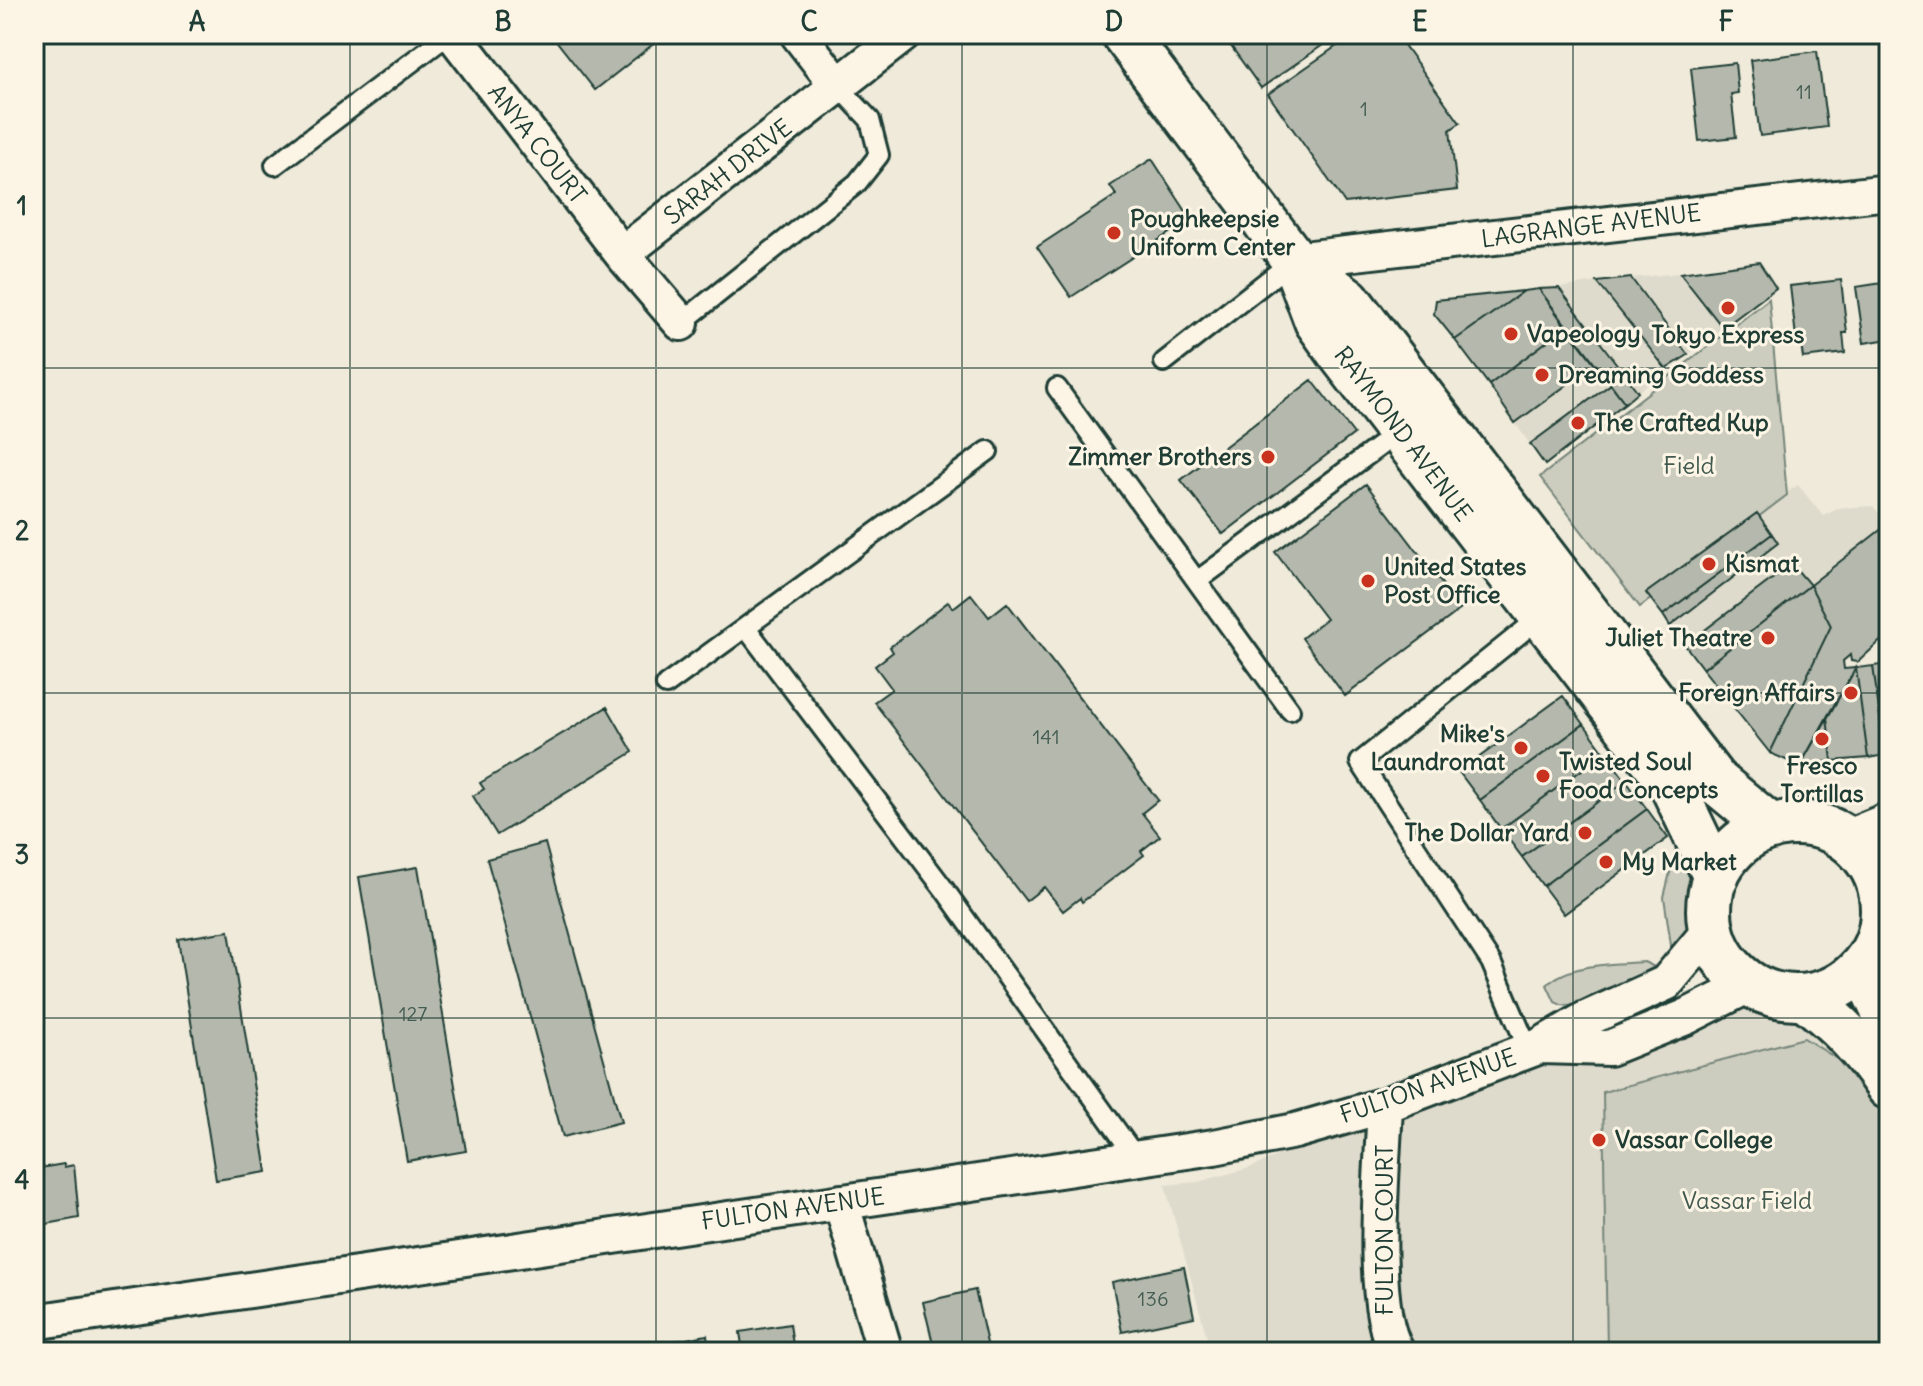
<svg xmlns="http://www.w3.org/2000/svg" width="1923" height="1386" viewBox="0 0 1923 1386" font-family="Delius,sans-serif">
<rect width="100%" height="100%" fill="#efeada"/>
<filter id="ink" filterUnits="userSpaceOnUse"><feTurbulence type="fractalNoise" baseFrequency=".0125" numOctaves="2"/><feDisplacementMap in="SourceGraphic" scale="16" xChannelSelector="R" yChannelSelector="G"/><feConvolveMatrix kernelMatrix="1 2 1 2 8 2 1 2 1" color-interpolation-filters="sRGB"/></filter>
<g filter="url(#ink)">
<path fill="#dedbcc" d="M1680,273l43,55 -35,27 -57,-77z
M1597,282l69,87 -28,23 -79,-104z
M1595,364l16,20 -81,60 -15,-21z
M1798,485l25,31 17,-8 33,-2 15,18 -78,61 -18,-21 -107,81 -15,-19 108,-82 -21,-31z
M1889,919v433h-678l-46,-167 33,-3 55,-15 113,-54 175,-49 73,-9 106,-47 102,-13 31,-11 28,-44z"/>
<path fill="#cccdbf" stroke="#76857a" stroke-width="2" d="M1769,299l18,196 -147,112 -100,-130z
M1677,844l34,51 -5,21 -33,43 -9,-62z
M1644,962l17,8 -81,37 -19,-2 -6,-3 -8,-17c22,-22 68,-21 97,-23z
M1804,1038l85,54v260h-282l-4,-260z"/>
<path fill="#b5b9ad" stroke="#1f3d34" stroke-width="2" d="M551,34h115l-71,56z
M1326,34l4,6 -69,48 -38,-53z
M1354,34h42l64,89 -10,7 7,60 -112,13 -77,-109z
M1817,51l10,76 -67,9 -10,-76z
M1735,63l3,30 -7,1 5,43 -37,4 -8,-73z
M1152,159l39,60 -120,78 -34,-50 79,-52 -6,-9z
M1759,262l17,26 -53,40 -43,-55z
M1631,278l57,77 -22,14 -69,-87z
M1841,280l6,53h-4l2,20 -42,5 -3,-21h-4l-6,-51z
M1889,282v57l-25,4 -8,-56z
M1559,288l79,104 -13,11 -86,-114z
M1539,289l27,38 -77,58 -34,-45 69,-49z
M1524,291l-69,49 -21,-26 2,-14z
M1566,327l29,37 -80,59 -26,-38z
M1312,380l42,54 -131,100 -42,-54z
M1611,384l14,19 -80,62 -15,-21z
M1366,484l95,125 -116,87 -43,-58 24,-19 -51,-67z
M1757,513l15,21 -109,81 -17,-22z
M1888,524l1,109 -31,29 -7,-1 -1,-6 -7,6 1,8 12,-1 -56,98 -30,-13 61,-127 -21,-41z
M1772,534l6,9 -108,83 -7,-11z
M1792,564l18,21 -107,84 -18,-24z
M1810,585l21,41 -61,127 -67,-84z
M971,594l18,23 18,-14 151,197 -16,13 18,23 -19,15 3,4 -62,47 -2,-4 -17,13 -19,-24 -18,14 -152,-199 18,-13 -17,-23 18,-14 -3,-5 58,-45 5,6z
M1889,664v91h-4l-12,-89z
M1873,666l12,89 -17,3 -12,-90z
M1856,668l12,90 -36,3 -5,-44z
M1563,696l21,28 -104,76 -21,-28z
M607,707l26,45 -136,83 -24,-39 11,-7 -4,-6z
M1827,717l5,44 -32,5z
M1584,724l21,29 -104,76 -21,-29z
M1605,753l21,28 -104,76 -21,-28z
M1626,781l21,28 -104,77 -21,-29z
M1647,809l21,29 -104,76 -21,-28z
M545,843l76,279 -58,15 -76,-278z
M418,867l48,284 -59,10 -48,-284z
M229,931l38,241 -51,8 -38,-241z
M64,1164v3l10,-2 5,53 -43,8 -2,-57z
M1184,1267l10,50 -72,15 -10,-50z
M975,1290l14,62h-54l-12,-50z
M790,1324l4,28h-51l-3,-20z
M707,1335l3,17h-79l-1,-2z"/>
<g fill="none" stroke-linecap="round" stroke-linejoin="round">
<defs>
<path id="lane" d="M275,165l174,-131
M681,323l176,-140 22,-28 -9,-35 -31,-33
M1164,362l130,-102
M1057,388l233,322
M1197,581l203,-150
M747,629l197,260 193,270
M666,685l322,-234
M1529,1051l-38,-89 -131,-200 182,-146"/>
<path id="street" d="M453,34l169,220
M798,34l41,53
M1294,260l595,-68
M681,323l-59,-69 282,-220
M1845,838l44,-18
M1882,892l7,-7
M1541,1046l68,2 77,-31 63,-32
M1385,1105c-2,58 -17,201 12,247
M841,1202l44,150
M34,1322l1180,-175 81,-16 90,-26 155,-59 46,-27 80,-36 45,-54"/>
<path id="secondary" d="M1124,34l170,226 23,61 22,31 332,431 45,94
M1294,260l54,40 366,480 57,47
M1709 910a87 87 0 1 1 174 0a87 87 0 1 1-174 0Z
M1863,967l26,56
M1804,997c36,27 60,53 85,90"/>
</defs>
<use href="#lane" stroke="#1f3d34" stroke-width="24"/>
<use href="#street" stroke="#1f3d34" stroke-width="40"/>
<use href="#secondary" stroke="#1f3d34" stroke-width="50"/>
<use href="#lane" stroke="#fcf5e5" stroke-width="18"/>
<use href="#street" stroke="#fcf5e5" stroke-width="34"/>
<use href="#secondary" stroke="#fcf5e5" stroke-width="44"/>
</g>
</g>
<path fill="none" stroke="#1f3d34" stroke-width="2" stroke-opacity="0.55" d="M350,34v1318M656,34v1318M962,34v1318M1267,34v1318M1573,34v1318M34,368h1855M34,693h1855M34,1018h1855"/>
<g fill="#c8321e" stroke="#fcf5e5" stroke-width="3">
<circle cx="1114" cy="233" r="8"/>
<circle cx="1728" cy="308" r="8"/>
<circle cx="1511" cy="334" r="8"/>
<circle cx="1542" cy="375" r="8"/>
<circle cx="1578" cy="423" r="8"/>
<circle cx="1268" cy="457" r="8"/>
<circle cx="1709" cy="564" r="8"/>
<circle cx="1368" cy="581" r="8"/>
<circle cx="1768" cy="638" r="8"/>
<circle cx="1851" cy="693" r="8"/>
<circle cx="1822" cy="739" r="8"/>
<circle cx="1521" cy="748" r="8"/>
<circle cx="1543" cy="776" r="8"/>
<circle cx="1585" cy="833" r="8"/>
<circle cx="1606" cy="862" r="8"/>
<circle cx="1599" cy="1140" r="8"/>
</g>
<g text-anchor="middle" stroke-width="6" stroke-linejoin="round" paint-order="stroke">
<g font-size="20" fill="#445c52">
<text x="1804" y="99">11</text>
<text x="1364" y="116">1</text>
<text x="1046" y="744">141</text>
<text x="413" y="1021">127</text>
<text x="1153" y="1306">136</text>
</g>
<g font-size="24" fill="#1f3d34" stroke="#fcf5e5">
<text transform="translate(537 144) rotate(52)" y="8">ANYA COURT</text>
<text transform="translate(728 172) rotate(-38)" y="8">SARAH DRIVE</text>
<text transform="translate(1591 226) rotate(-7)" y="8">LAGRANGE AVENUE</text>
<text transform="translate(1403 434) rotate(53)" y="8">RAYMOND AVENUE</text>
<text transform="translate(1428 1086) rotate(-19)" y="8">FULTON AVENUE</text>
<text transform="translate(793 1209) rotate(-8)" y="8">FULTON AVENUE</text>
<text transform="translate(1385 1230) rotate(-90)" y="8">FULTON COURT</text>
</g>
<g font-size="24" font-weight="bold" fill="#1f3d34" stroke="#fcf5e5" text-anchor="start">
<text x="1130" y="227">Poughkeepsie<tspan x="1130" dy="28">Uniform Center</tspan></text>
<text x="1527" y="342">Vapeology</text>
<text x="1728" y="343" text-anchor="middle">Tokyo Express</text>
<text x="1558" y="383">Dreaming Goddess</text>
<text x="1594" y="431">The Crafted Kup</text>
<text x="1252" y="465" text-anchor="end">Zimmer Brothers</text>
<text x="1725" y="572">Kismat</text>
<text x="1384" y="575">United States<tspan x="1384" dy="28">Post Office</tspan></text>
<text x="1752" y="646" text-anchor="end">Juliet Theatre</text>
<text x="1835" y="701" text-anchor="end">Foreign Affairs</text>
<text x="1505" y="742" text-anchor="end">Mike's<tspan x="1505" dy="28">Laundromat</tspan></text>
<text x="1559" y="770">Twisted Soul<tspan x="1559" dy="28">Food Concepts</tspan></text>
<text x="1822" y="774" text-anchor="middle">Fresco<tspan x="1822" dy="28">Tortillas</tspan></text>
<text x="1569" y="841" text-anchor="end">The Dollar Yard</text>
<text x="1622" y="870">My Market</text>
<text x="1615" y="1148">Vassar College</text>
</g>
<g font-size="24" fill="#425a50" stroke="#fcf5e5">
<text x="1689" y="474">Field</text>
<text x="1747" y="1209">Vassar Field</text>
</g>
</g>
<rect width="1923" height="1386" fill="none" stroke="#fcf5e5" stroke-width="88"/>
<rect x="44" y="44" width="1835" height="1298" fill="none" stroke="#1f3d34" stroke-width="3"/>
<g font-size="26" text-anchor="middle" font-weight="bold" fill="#1f3d34">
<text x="197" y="31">A</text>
<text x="503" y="31">B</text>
<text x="809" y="31">C</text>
<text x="1114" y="31">D</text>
<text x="1420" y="31">E</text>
<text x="1726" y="31">F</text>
<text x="22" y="215">1</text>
<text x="22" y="540">2</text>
<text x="22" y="864">3</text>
<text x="22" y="1189">4</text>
</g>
</svg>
